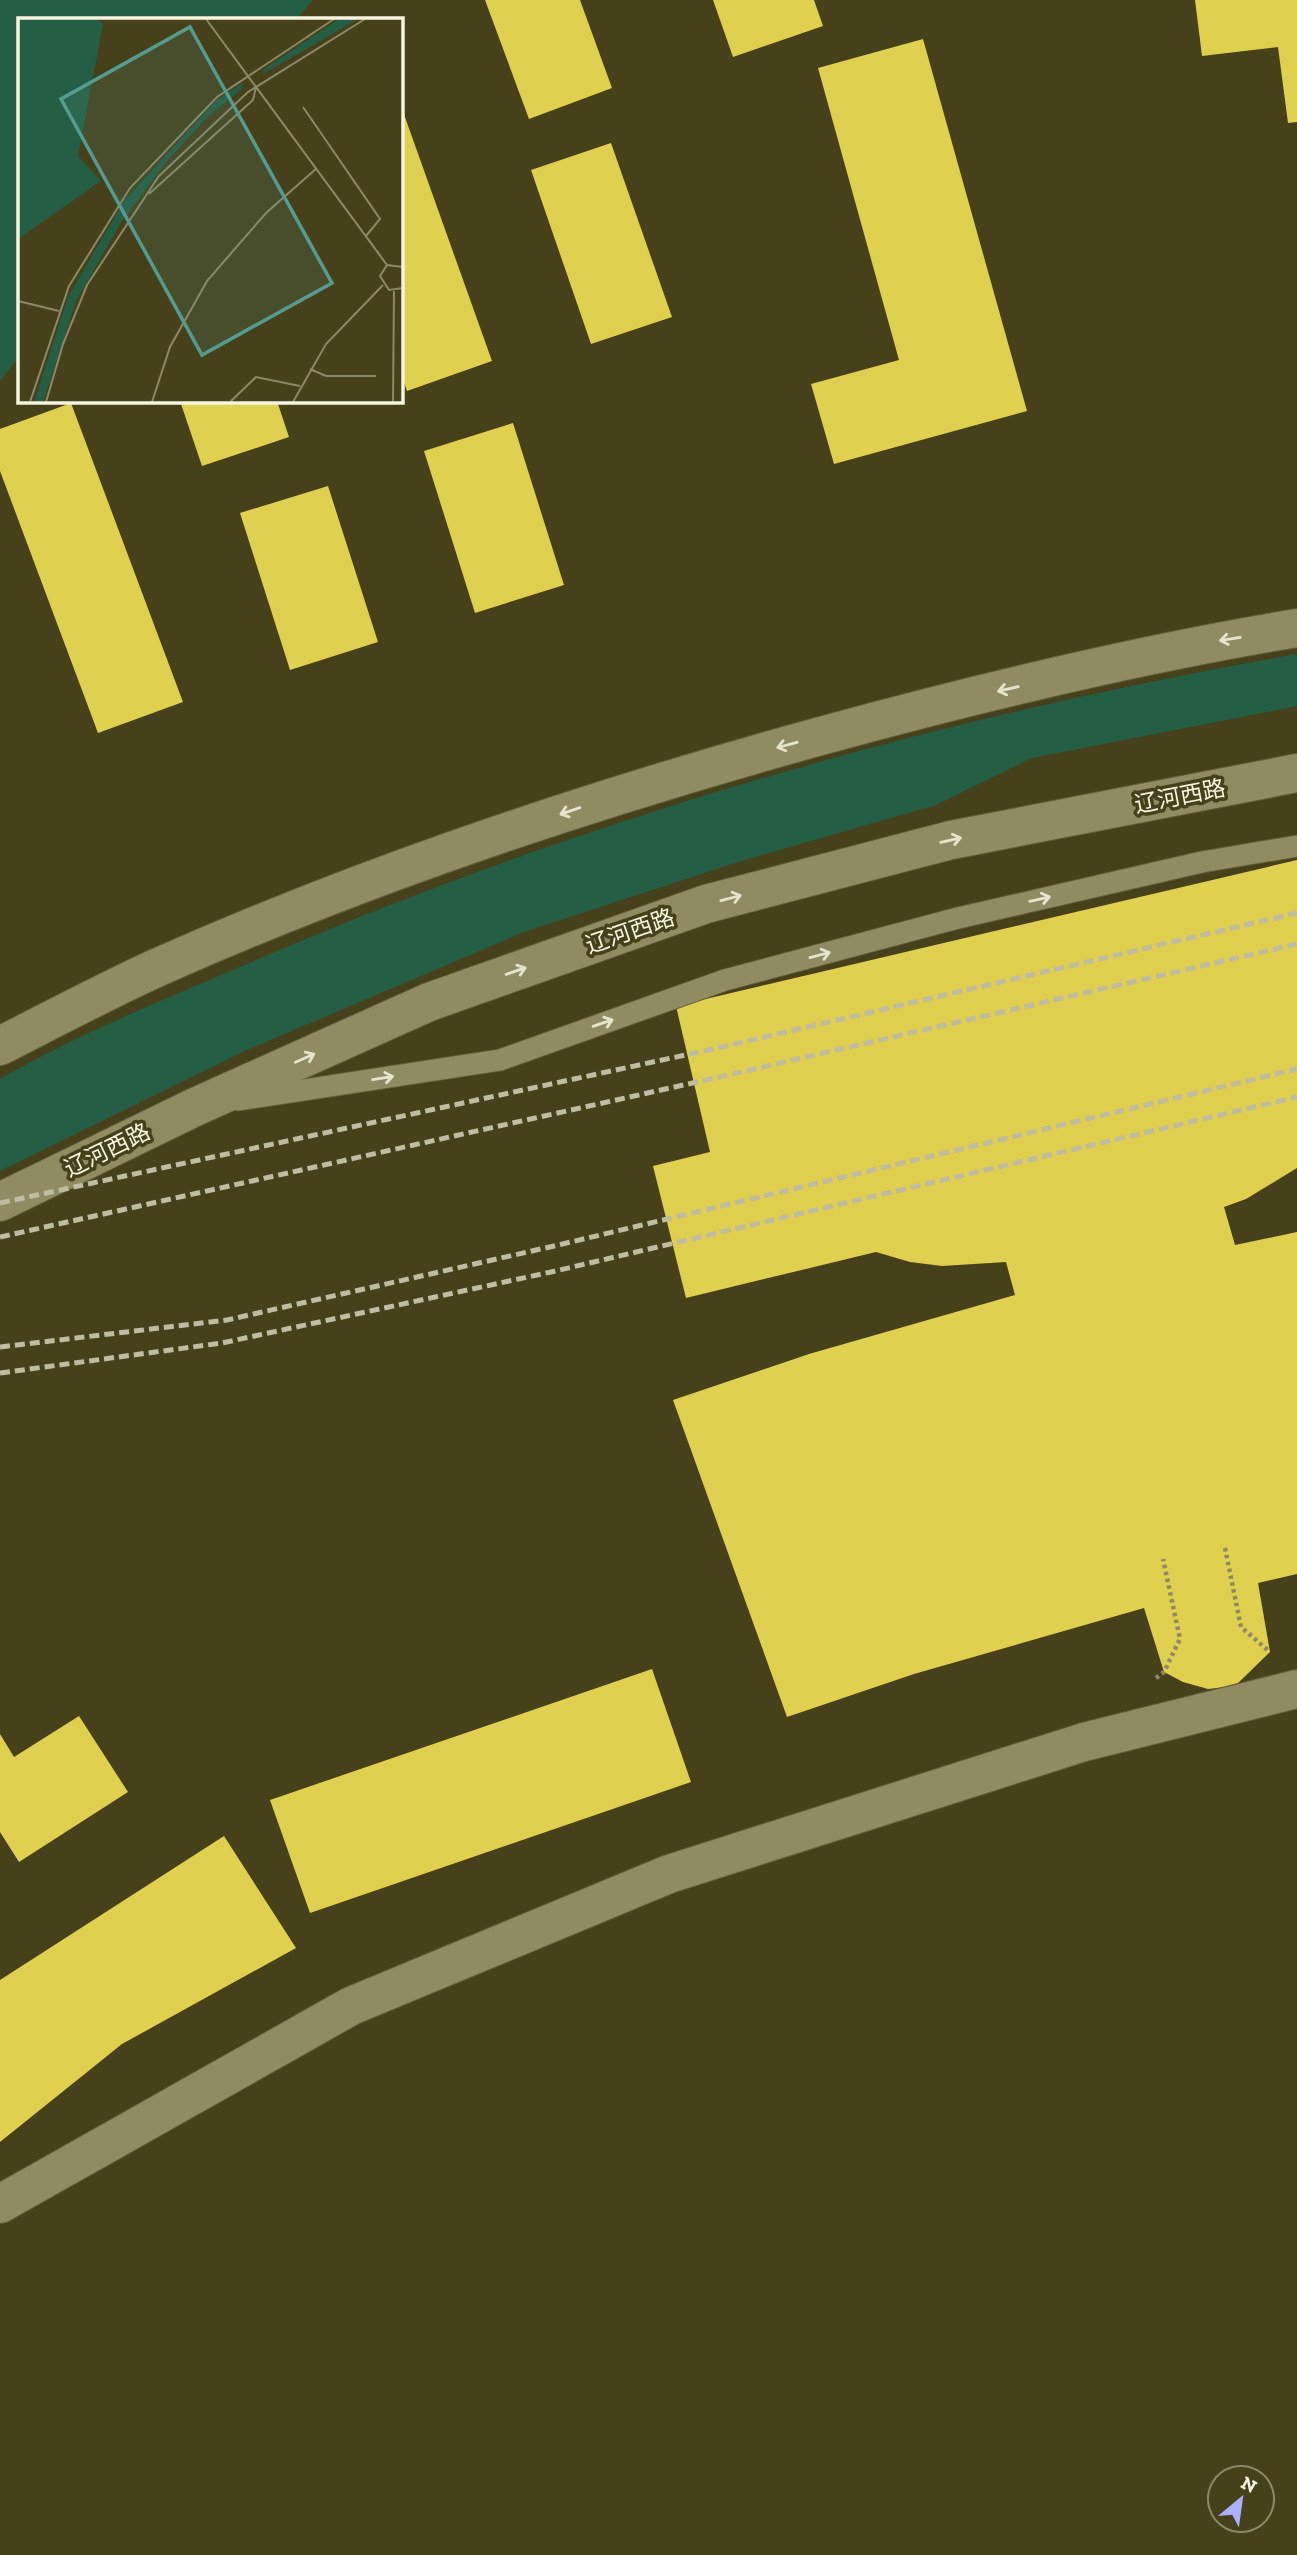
<svg xmlns="http://www.w3.org/2000/svg" width="1297" height="2555" viewBox="0 0 1297 2555" font-family="'Zilla Slab','Noto Sans SC',serif">
<rect width="100%" height="100%" fill="#46411a"/>
<path fill="#245f45" d="M0,0h313l-16,19h-278v338l-19,24z
M1297,654v52l-265,52 -96,47 -195,56 -217,71 -277,118 -247,121v-92c86,-49 177,-85 268,-124 330,-141 677,-239 1029,-301z"/>
<path fill="#e0d04f" d="M485,0h95l32,88 -83,31z
M713,0h101l9,26 -90,31z
M1195,0h102v122l-9,1 -10,-76 -76,9z
M923,39l104,372 -193,53 -23,-80 88,-24 -81,-292z
M401,106l91,255 -85,30 -6,-17z
M611,143l61,174 -81,27 -60,-174z
M180,401h97l12,36 -87,29z
M71,403l112,299 -85,31 -98,-262v-42z
M513,423l51,162 -89,28 -51,-162z
M328,486l50,156 -88,28 -50,-157z
M1297,860v308l-51,31 -22,8 11,38 62,-13v342l-39,9 12,69 -35,34 -27,3 -25,-7 -19,-10 -20,-64 -230,66 -127,43 -114,-317 136,-46 206,-59 -9,-33 -64,4 -32,-4 -34,-10 -190,46 -33,-132 57,-14 -34,-146z
M652,1669l39,113 -381,131 -40,-113z
M79,1716l49,76 -109,70 -19,-30v-98l14,23z
M224,1836l72,112 -174,96 -122,98v-162z"/>
<g fill="none" stroke-linecap="round" stroke-linejoin="round">
<defs>
<path id="service" d="M238,1100l262,-40 225,-80 233,-62 244,-56 95,-16"/>
<path id="minor" d="M0,2204l351,-198 318,-132 415,-132 213,-53"/>
<path id="secondary" d="M0,1046c51,-26 102,-53 154,-77 217,-97 444,-172 674,-235 154,-42 311,-80 469,-106
M0,1202l195,-95 234,-105 277,-98 245,-64 346,-67"/>
</defs>
<use href="#service" stroke="#615c3a" stroke-width="23"/>
<use href="#minor" stroke="#615c3a" stroke-width="40"/>
<use href="#secondary" stroke="#615c3a" stroke-width="40"/>
<path stroke="#8d8969" stroke-width="4.5" stroke-dasharray="3.5 3.5" stroke-linecap="butt" d="M1225,1548l16,79 29,25
M1156,1678l8,-6 16,-33 -17,-80"/>
<use href="#service" stroke="#908b63" stroke-width="21"/>
<use href="#minor" stroke="#908b63" stroke-width="38"/>
<use href="#secondary" stroke="#908b63" stroke-width="38"/>
<path stroke="#bfbca1" stroke-width="5" stroke-dasharray="10 5" stroke-linecap="butt" d="M0,1203l713,-154 584,-136
M0,1237l715,-159 582,-134
M0,1347l227,-27 327,-74 743,-177
M0,1373l222,-30 329,-71 746,-175"/>
</g>
<defs><path id="oneway-shaft" d="M-6 0H5M1.5-3L5.5 0L1.5 3" fill="none" stroke-width="1.6" stroke-linecap="round" stroke-linejoin="round" transform="scale(1.75)"/></defs>
<g stroke="#e7e4cc">
<use href="#oneway-shaft" transform="translate(1230 639) rotate(171)"/>
<use href="#oneway-shaft" transform="translate(1008 689) rotate(167)"/>
<use href="#oneway-shaft" transform="translate(787 745) rotate(165)"/>
<use href="#oneway-shaft" transform="translate(570 811) rotate(161)"/>
<use href="#oneway-shaft" transform="translate(951 840) rotate(-13)"/>
<use href="#oneway-shaft" transform="translate(731 898) rotate(-15)"/>
<use href="#oneway-shaft" transform="translate(1040 899) rotate(-13)"/>
<use href="#oneway-shaft" transform="translate(820 955) rotate(-15)"/>
<use href="#oneway-shaft" transform="translate(516 971) rotate(-19)"/>
<use href="#oneway-shaft" transform="translate(603 1023) rotate(-19)"/>
<use href="#oneway-shaft" transform="translate(305 1058) rotate(-24)"/>
<use href="#oneway-shaft" transform="translate(383 1078) rotate(-9)"/>
</g>
<g text-anchor="middle" stroke-width="7" stroke-linejoin="round" paint-order="stroke">
<g font-size="23" fill="#f6f4de" stroke="#46411a">
<text transform="translate(1180 796) rotate(-11)" y="8">辽河西路</text>
<text transform="translate(630 931) rotate(-19)" y="8">辽河西路</text>
<text transform="translate(107 1150) rotate(-26)" y="8">辽河西路</text>
</g>
</g>
<g transform="translate(18 18)">
<rect width="385" height="385" fill="#46411a"/>
<path d="M0,1h80l5,5 -25,132 23,25 -83,58zM321,1h19l-95,55 1,-5zM224,65l1,5 -37,30 -41,45 -45,61 -44,77 -33,101h-9l34,-105 57,-97 90,-98z" fill="#245f45"/>
<path fill="none" stroke="#8c8968" stroke-width="2" d="M188,1l181,246M285,89l77,112 -14,17M131,176l104,-94 3,-13M385,249l-16,-2 -7,11 9,14 14,-2M0,283l41,10M292,351l16,7h50M12,384l39,-116 61,-98 87,-91 117,-78M28,384l17,-58 24,-59 72,-109 89,-84 117,-73M134,384l18,-55 37,-66 59,-68 51,-45M212,384l26,-25 44,9M275,384l33,-58 57,-59M375,384l1,-111"/>
<path fill="#549c90" fill-opacity="0.15" stroke="#549c90" stroke-width="3.5" d="M172,9l142,256 -130,72 -141,-256z"/>
<rect width="385" height="385" fill="none" stroke="#f6f4de" stroke-width="3.5"/>
</g>
<g transform="translate(1241 2499) rotate(29)"><circle r="33" fill="#46411a" stroke="#8c8968" stroke-width="2"/>
<path d="M0-5L12 26L0 18L-12 26Z" fill="#acaffb"/>
<text y="-10" font-size="19" font-weight="bold" text-anchor="middle" fill="#f6f4de">N</text>
</g>
</svg>
